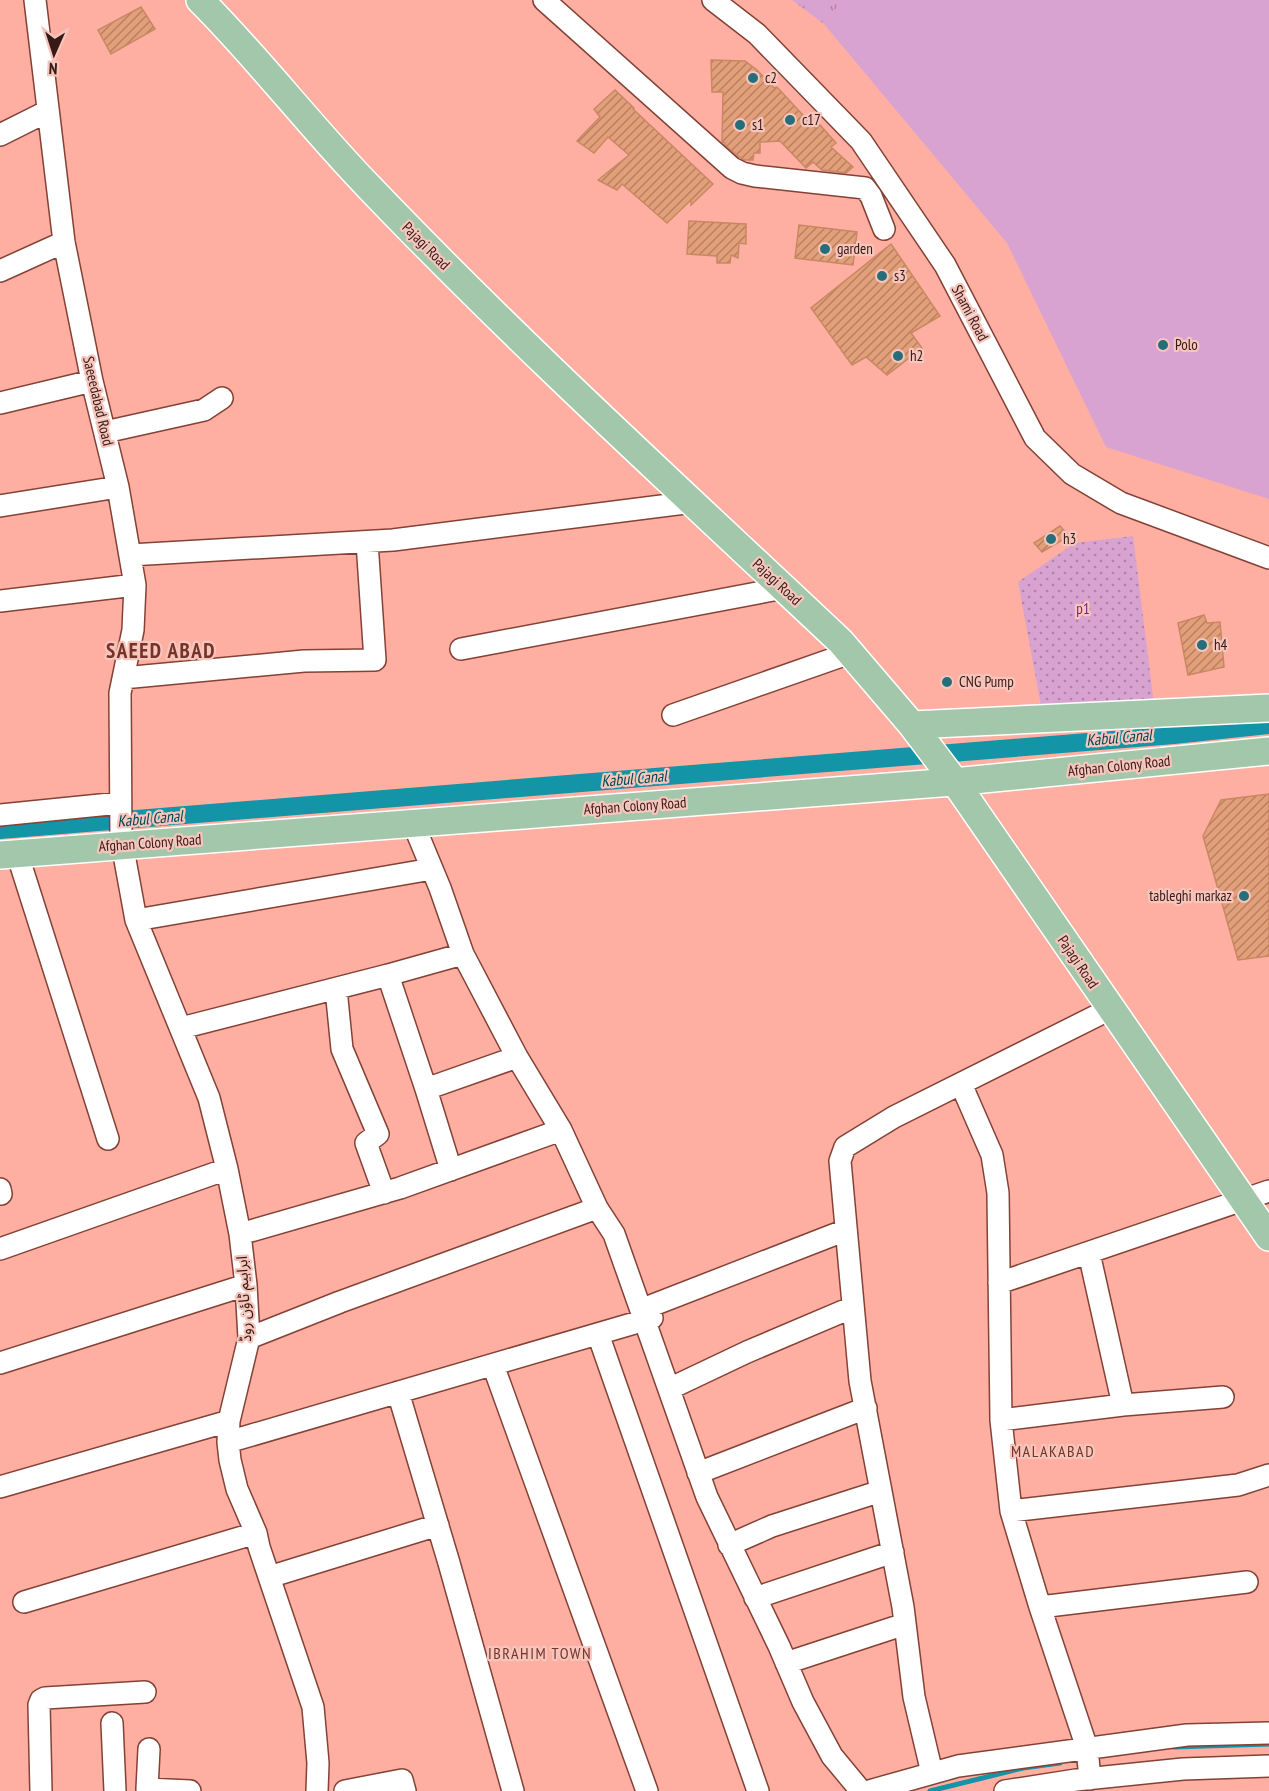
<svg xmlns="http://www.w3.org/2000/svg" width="1269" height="1791" viewBox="0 0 1269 1791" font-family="'PT Sans Narrow','Noto Sans Arabic',sans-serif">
<defs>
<pattern id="grass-tufts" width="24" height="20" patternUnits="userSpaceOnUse" patternTransform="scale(1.5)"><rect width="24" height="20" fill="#d8a3d1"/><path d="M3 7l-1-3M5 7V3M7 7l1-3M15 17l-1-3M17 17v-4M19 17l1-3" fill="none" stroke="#b084a8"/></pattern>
<pattern id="park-dots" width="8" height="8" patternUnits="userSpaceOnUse" patternTransform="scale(1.5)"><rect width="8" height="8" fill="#d8a3d1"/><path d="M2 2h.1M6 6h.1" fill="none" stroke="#b084a8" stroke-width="1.8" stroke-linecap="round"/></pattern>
<pattern id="building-hatch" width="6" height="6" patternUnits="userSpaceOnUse" patternTransform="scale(1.5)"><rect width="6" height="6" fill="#e29f79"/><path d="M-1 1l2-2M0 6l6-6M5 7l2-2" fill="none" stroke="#b88162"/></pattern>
</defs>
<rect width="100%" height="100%" fill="#feafa1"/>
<path fill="url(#grass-tufts)" d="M792,0h51l-19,24z"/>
<path fill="url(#park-dots)" d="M1133,536l21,169 -112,6 -24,-129 57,-39z"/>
<path fill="#d8a3d1" d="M843,0h426v499l-163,-52 -99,-204 -183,-219z"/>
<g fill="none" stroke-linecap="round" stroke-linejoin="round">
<path stroke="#1494a7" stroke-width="5" d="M1173,1747l96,-3
M930,1791l93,-23 37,-5"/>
<path stroke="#1494a7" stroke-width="18" d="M0,830l1174,-95 95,-10"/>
</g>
<path fill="url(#building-hatch)" stroke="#c98863" stroke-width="1.5" d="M141,7l14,22 -44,25 -13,-24z
M711,60l34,1 12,9 17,18 3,-1 38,41 5,-3 16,18 -5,4 22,20 -7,6 -24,-3 -9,-8 -7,6 -26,-27 -20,1v11h-6l-1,7h-9l-5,-3 -14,-12v-2l-3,-1 1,-50h-11z
M615,90l19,18 -1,1 80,75 -22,21v-5l-24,23 -45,-39 -5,6 -19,-10 31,-25 -21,-18 -14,16 -17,-12 23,-24 -6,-8z
M689,221l57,3v20l-7,-1 -1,15 -7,-3 -1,8h-13v-7l-30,-2z
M799,225l58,7 -4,33 -58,-7z
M891,244l49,72 -29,17 11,15 -35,27 -21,-18 -14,8 -41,-57z
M1060,526l9,10 -27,16 -8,-9z
M1204,615l3,8 13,-1 4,45 -36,8 -10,-52z
M1269,794v162l-31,4 -35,-124 18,-36z"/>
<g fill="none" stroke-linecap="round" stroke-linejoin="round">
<defs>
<path id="minor" d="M35,0l29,242 28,139 26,106 17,98 -2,45 -13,63 1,145 15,82 73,178 18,71 13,65 6,51 3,53 -20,83 -1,21 2,18 7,29 19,44 3,14 54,160 5,56 -1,28
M544,0l188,168 10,5 13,3 110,12 6,8 13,33
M713,0l44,34 104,107 84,124 90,173 37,36 49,29 148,55
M0,135l48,-24
M0,271l64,-29
M0,403l92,-22
M105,432l99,-22 18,-12
M0,506l118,-19
M130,555l263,-15 300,-38
M0,601l135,-16
M461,649l323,-61
M123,678l181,-17 71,-1 -8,-118
M673,715l177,-62
M0,815l120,-12
M413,823l27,65 23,66 54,103 44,73 36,78 17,26 93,263 72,149 24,56 29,54 29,35
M17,853l91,286
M136,920l296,-51
M388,975l38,114 25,81
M336,989l6,60 36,85 -12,9 18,50
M181,1028l207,-53 75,-21
M961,1084l31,71 6,38 3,227 10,91 29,96 47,141 3,31
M426,1089l91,-32
M0,1189l1,5
M240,1234l160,-46 161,-58
M0,1249l227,-80
M1089,1253l34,152
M999,1283l270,-92
M598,1334l160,457
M249,1338l91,-36 257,-94
M0,1363l246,-78
M493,1365l154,426
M669,1389l78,-37 106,-45
M398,1392l51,171 64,228
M1001,1420l122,-15 100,-8
M228,1442l424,-124 -4,-11 198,-77
M698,1473l168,-65
M0,1487l229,-66
M1011,1511l227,-26 31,-10
M729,1545l43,-19 109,-35
M269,1577l169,-52
M755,1598l138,-46
M24,1602l232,-69
M1040,1607l207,-25
M786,1663l119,-39
M112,1723l3,68
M149,1749l-2,40 43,2
M932,1773l-18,-76 -11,-90 -43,-226 -20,-220 5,-14 49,-30 216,-108
M41,1791l-2,-86 2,-5 4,-2 100,-6
M345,1791l57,-11 3,11
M869,1791l89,-25 229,-31 82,-2
M1005,1791l71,-11 107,-11 86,-3"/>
<path id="major" d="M200,0c59,59 110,126 168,186 151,158 314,306 473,456l71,83 43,57 314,455
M912,725l357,-17
M0,855l953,-73 316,-31"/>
</defs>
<use href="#minor" stroke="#844136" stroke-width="24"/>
<use href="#major" stroke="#fff" stroke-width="30"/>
<use href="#minor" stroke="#fff" stroke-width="21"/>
<use href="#major" stroke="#a3c7ab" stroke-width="27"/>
</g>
<g fill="#266e7a" stroke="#f6c6bd" stroke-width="2">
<circle cx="753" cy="78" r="6"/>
<circle cx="790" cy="120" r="6"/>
<circle cx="740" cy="125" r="6"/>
<circle cx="825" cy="249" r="6"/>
<circle cx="882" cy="276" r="6"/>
<circle cx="1163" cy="345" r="6"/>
<circle cx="898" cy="356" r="6"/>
<circle cx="1051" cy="539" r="6"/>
<circle cx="1202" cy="645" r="6"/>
<circle cx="947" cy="682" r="6"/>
<circle cx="1244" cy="896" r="6"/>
</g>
<g text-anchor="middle" stroke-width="4.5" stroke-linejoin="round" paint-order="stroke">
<g font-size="15" fill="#371915" stroke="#f6c6bd" text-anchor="start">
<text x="765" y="83">c2</text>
<text x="802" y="125">c17</text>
<text x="752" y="130">s1</text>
<text x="837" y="254">garden</text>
<text x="894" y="281">s3</text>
<text x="1175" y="350">Polo</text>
<text x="910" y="361">h2</text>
<text x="1063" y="544">h3</text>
<text x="1214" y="650">h4</text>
<text x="959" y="687">CNG Pump</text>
<text x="1232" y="901" text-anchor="end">tableghi markaz</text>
</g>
<g font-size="15" fill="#371915" stroke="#f6c6bd">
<text transform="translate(426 246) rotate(45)" y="5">Pajagi Road</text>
<text transform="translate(970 313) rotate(62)" y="5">Shami Road</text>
<text transform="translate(98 401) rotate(77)" y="5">Saeeedabad Road</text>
<text transform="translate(777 582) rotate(43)" y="5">Pajagi Road</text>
<text transform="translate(1119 766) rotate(-6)" y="5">Afghan Colony Road</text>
<text transform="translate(635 806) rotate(-4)" y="5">Afghan Colony Road</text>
<text transform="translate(150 843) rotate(-4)" y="5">Afghan Colony Road</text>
<text transform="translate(1078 962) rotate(56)" y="5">Pajagi Road</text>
<text transform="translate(244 1299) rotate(-93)" y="5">ابراہیم ٹاؤن روڈ</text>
</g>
<g font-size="15" fill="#7b2075" stroke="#f6c6bd">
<text x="1083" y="614">p1</text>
</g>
<g font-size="16" font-style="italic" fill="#014852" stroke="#f6c6bd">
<text transform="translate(1119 737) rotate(-5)" y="6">Kabul Canal</text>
<text transform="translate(634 778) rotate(-5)" y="6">Kabul Canal</text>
<text transform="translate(150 818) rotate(-5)" y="6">Kabul Canal</text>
</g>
<g font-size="16" letter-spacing="1.5" fill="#753329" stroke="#f6c6bd">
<text x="1053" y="1457">MALAKABAD</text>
<text x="540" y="1659">IBRAHIM TOWN</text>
</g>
<g font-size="21" font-weight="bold" letter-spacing="1.5" fill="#753329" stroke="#f6c6bd">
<text x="161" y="658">SAEED ABAD</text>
</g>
</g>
<g transform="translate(54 54) rotate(183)" stroke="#f6c6bd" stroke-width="4.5" paint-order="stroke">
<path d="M0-4.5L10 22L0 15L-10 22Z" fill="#371915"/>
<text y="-9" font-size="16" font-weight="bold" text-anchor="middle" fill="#371915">N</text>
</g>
</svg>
